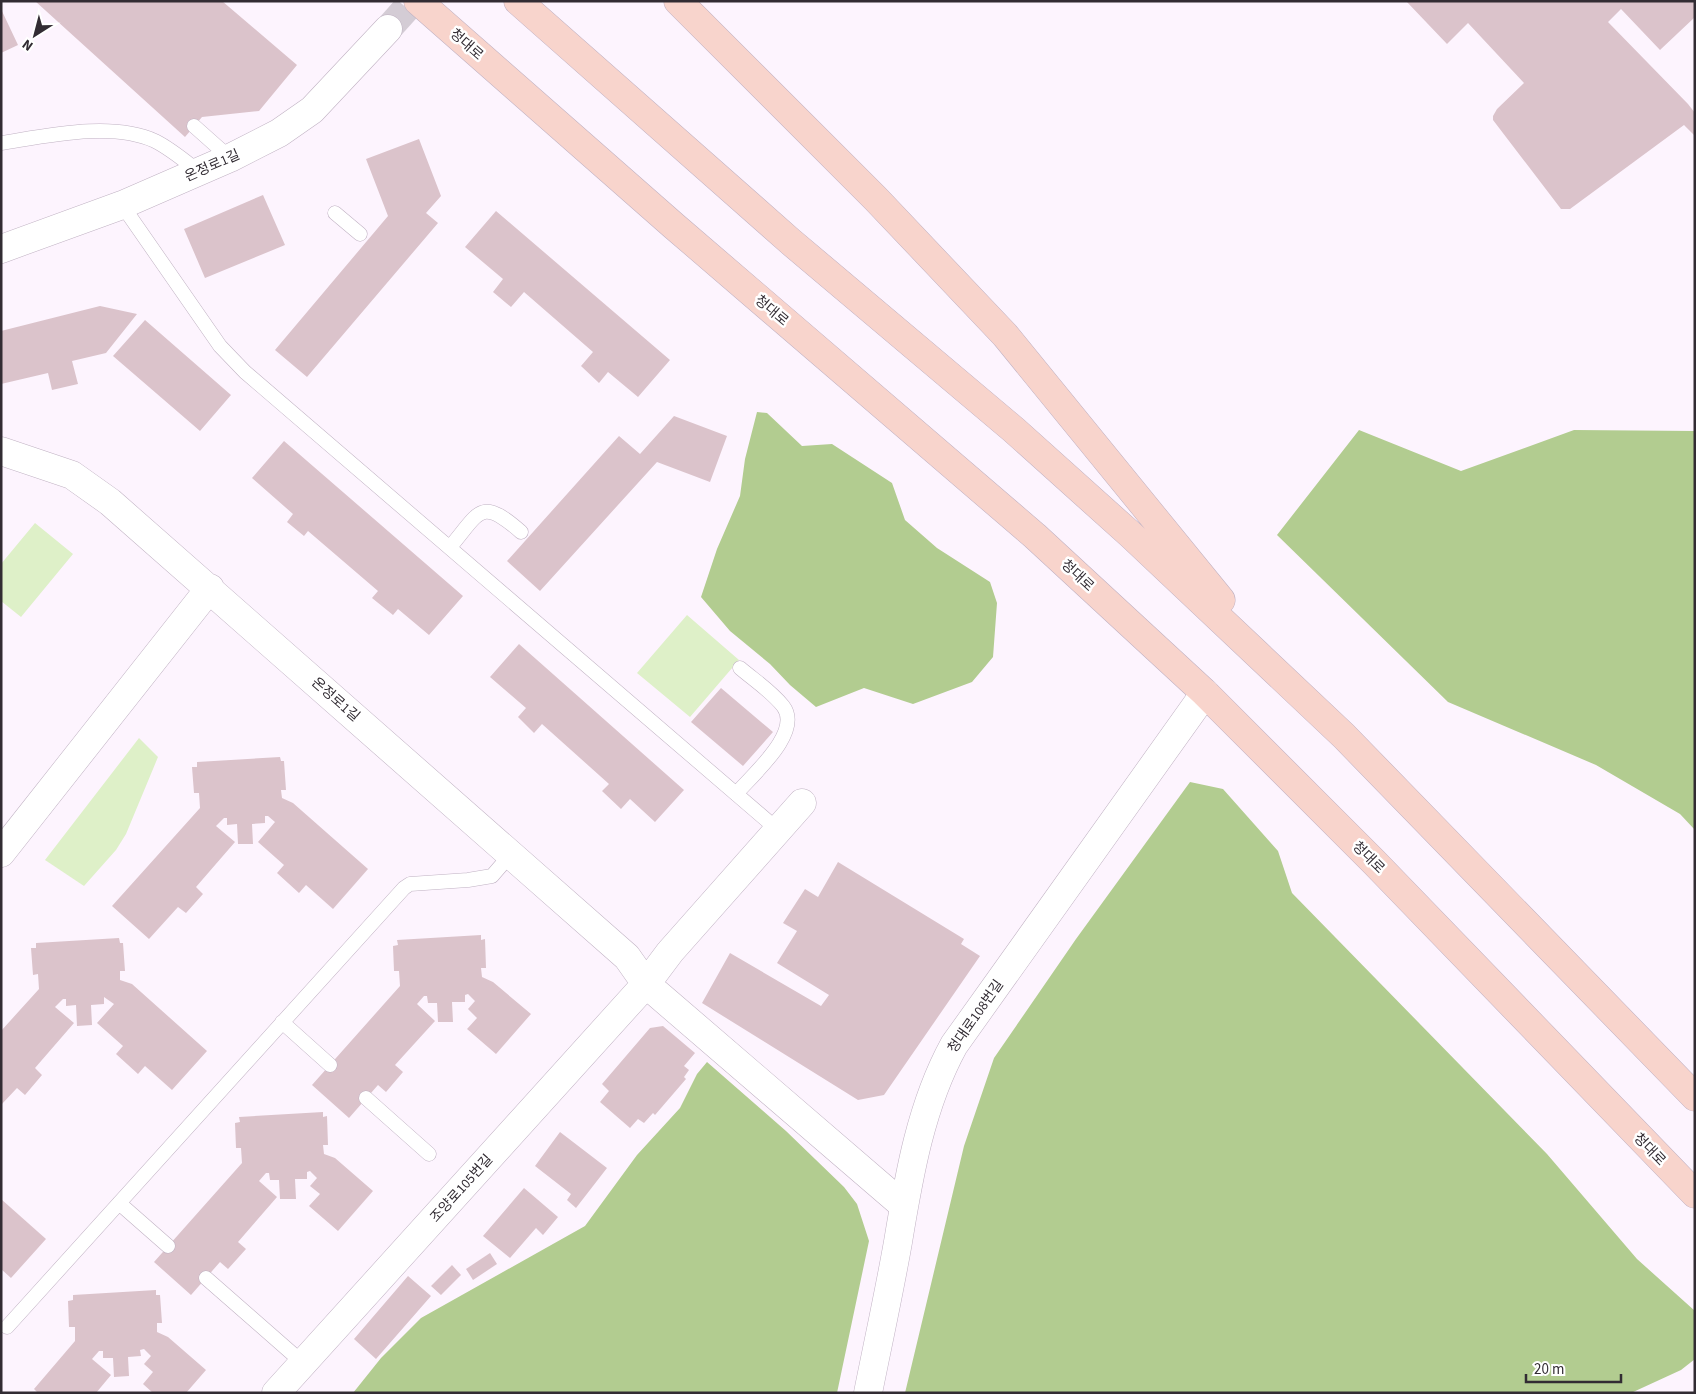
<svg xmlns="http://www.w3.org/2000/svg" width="1696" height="1394" viewBox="0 0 1696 1394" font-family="'Source Sans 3','Noto Sans KR',sans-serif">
<rect width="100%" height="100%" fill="#fdf4fe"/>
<path fill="#def0c8" d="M35,523l38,31 -52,63 -20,-16v-37z
M687,615l52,45 -49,57 -53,-44z
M139,738l19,19 -32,77 -10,16 -32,36 -39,-26z"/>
<path fill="#b2cc90" d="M757,412l10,1 35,33 30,-2 60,39 13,37 32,28 53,34 7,21 -4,54 -21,25 -59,22 -49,-16 -48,19 -26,-22 -20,-21 -40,-33 -29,-34 16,-48 23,-53 5,-37z
M1359,430l102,41 113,-41 121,1v399l-15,-16 -84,-49 -148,-63 -171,-167z
M1190,782l33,7 55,62 14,42 255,261 90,105 58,52v48l-14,11 -50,23h-726l59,-247 30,-88 82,-119z
M707,1062l79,69 58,56 13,17 12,37 -32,152h-484l28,-35 40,-40 164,-92 52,-71 43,-47 17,-34z"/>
<path fill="#dbc3cb" d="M35,1h187l75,64 -38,46 -57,6 -17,20z
M1406,1h289v16l-35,33 -39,-41 -13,13 80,82 7,9v23l-11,-11 -114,84h-9l-68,-89v-4l4,-7 27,-26 -56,-60 -21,21z
M1,9l17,36 -17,8z
M419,139l22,57 -15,17 12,10 -131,154 -32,-27 113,-134 -22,-57z
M263,195l22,50 -80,33 -21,-49z
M496,211l174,149 -32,37 -30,-25 -9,11 -18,-17 12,-14 -69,-60 -13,15 -18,-15 10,-13 -38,-32z
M100,306l37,8 -31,39 -34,8 6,23 -26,6 -4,-17 -47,11v-53z
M145,320l86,75 -31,36 -87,-75z
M674,416l53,20 -17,46 -53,-20 -117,129 -33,-30 112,-125 21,18z
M284,441l179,155 -34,39 -31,-26 -5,6 -21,-17 6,-7 -70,-60 -4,5 -17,-14 6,-8 -41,-36z
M519,644l165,146 -29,32 -25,-23 -9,10 -19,-18 7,-7 -67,-60 -8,9 -16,-16 8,-9 -36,-31z
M721,688l52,44 -30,34 -52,-44z
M280,757l1,4h3l2,29h-5l1,8 11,5 75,66 -35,40 -27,-24 -7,8 -22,-20 7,-8 -26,-23 17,-20 -7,-6h-3v7l-13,1 1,20h-15l-1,-20 -10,1v-7h-3l-8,8 19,16 -39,45 7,7 -17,19 -8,-6 -29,32 -37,-33 88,-98 -1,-15h-5l-2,-26h5v-5z
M838,862l126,77 -3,5 19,12 -96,139 -26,5 -156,-97 28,-50 91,53 8,-11 -52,-32 20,-32 -14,-8 22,-34 13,8z
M481,935v5l4,-1 1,29h-5l1,9 11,5 38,32 -35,40 -29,-25 10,-11 -9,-9 7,-8 -7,-7 -3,1v7h-13l1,20h-15l-1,-19h-9l-1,-7h-3l-7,8 18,17 -40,44 8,7 -17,20 -8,-7 -29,33 -37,-33 88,-99 -1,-15h-5l-1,-25 5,-1 -1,-5z
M119,938l1,5h3l2,28h-5v9l12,4 75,67 -35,39 -27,-24 -7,8 -22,-20 7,-8 -26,-23 17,-19 -10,-7v7l-13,1 1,20 -15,1 -1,-21 -10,1v-7h-3l-8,8 19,16 -39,45 7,7 -17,20 -8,-7 -16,17v-74l38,-42 -1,-15 -5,1 -2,-27h5v-5z
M663,1026l32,27 -11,13 5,4 -5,7 2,2 -31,36 -2,-2 -9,10 -6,-4 -8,9 -30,-26 9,-11 -7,-7 48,-56z
M323,1112v5l4,-1 1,29h-5l1,9 11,4 38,33 -35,40 -29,-25 11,-12 -10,-8 7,-8 -7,-7 -3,1v7h-12l1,20h-16l-1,-19h-9l-1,-7h-3l-7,8 18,16 -39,45 8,7 -18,20 -8,-7 -29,33 -37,-33 88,-99 -1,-15h-5l-1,-25 5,-1 -1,-5z
M560,1132l47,36 -31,40 -9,-8 4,-6 -36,-28z
M524,1188l34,29 -15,18 -7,-7 -26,30 -27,-22z
M1,1199l45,40 -35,39 -10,-9z
M490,1253l7,11 -24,16 -7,-11z
M452,1265l9,10 -20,20 -10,-9z
M408,1276l23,20 -55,63 -22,-20z
M156,1290v5h4l2,28h-5v9l11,5 38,33 -20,23h-33l-10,-9 10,-12 -9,-8 7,-8 -7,-7 -4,1 1,6 -13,1 1,19 -15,1 -1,-19h-10v-7h-4l-7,8 19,16 -15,18h-58l-4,-4 41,-48v-14h-6l-1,-26 5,-1v-5z"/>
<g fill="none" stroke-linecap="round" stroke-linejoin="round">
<path stroke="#d4ccd5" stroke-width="28" stroke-dasharray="28 14" stroke-linecap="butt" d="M388,29l25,-28"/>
<defs>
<path id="lane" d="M194,126l36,32
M1,143c45,-7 111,-22 154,-2 16,8 30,20 44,31
M122,205l98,141 25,26 533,458
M335,213l25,21
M450,547c30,-35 30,-51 71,-15
M736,794c17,-20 67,-62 47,-88 -12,-15 -29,-26 -43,-38
M282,1022l48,43
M366,1098l63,56
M119,1203l49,43
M206,1278l97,85
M7,1327l397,-439 6,-4 58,-4 24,-4 19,-22"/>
<path id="street" d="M1,249l121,-44 108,-47 49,-25 33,-23 76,-81
M1,451l71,24 38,27 517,455 19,27 258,222
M1,853l209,-265
M276,1393l370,-409 24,-32 132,-149
M868,1393c10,-50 21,-100 30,-151 11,-67 23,-137 56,-197l251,-352"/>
<path id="secondary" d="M418,1l256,225 361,310 170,157 169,169 321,332
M518,1l273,241 223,188 117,105 213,201 351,361
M678,1l198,198 129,136 216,265"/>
</defs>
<use href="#lane" stroke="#c0b2c3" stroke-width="15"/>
<use href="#street" stroke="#c0b2c3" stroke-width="29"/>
<use href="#secondary" stroke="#c0b2c3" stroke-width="29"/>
<use href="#lane" stroke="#fff" stroke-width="14"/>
<use href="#street" stroke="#fff" stroke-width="28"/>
<use href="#secondary" stroke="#f8d4cc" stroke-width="28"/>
</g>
<g text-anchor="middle" stroke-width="5" stroke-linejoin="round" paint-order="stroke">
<g font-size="14" fill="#322c33" stroke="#fff">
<text transform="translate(467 44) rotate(41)" y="5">청대로</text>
<text transform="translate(212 165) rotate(-24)" y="5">온정로1길</text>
<text transform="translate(772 310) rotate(40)" y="5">청대로</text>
<text transform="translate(1078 575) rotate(43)" y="5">청대로</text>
<text transform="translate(336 699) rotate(41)" y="5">온정로1길</text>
<text transform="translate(1369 857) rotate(45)" y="5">청대로</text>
<text transform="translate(975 1016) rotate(-55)" y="5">청대로108번길</text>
<text transform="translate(1650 1149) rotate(46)" y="5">청대로</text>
<text transform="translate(461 1188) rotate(-48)" y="5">조양로105번길</text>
</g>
</g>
<rect width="1696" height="1394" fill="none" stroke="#322c33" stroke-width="5"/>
<g transform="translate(35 35) rotate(216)" stroke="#ffffff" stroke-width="4" paint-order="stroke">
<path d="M0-4L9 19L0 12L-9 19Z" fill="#322c33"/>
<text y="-8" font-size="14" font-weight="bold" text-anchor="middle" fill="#322c33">N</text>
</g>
<path d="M1526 1374v8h95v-8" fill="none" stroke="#322c33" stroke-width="2.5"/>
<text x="1534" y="1374" font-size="15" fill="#322c33" stroke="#ffffff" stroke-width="4" paint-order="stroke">20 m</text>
</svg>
